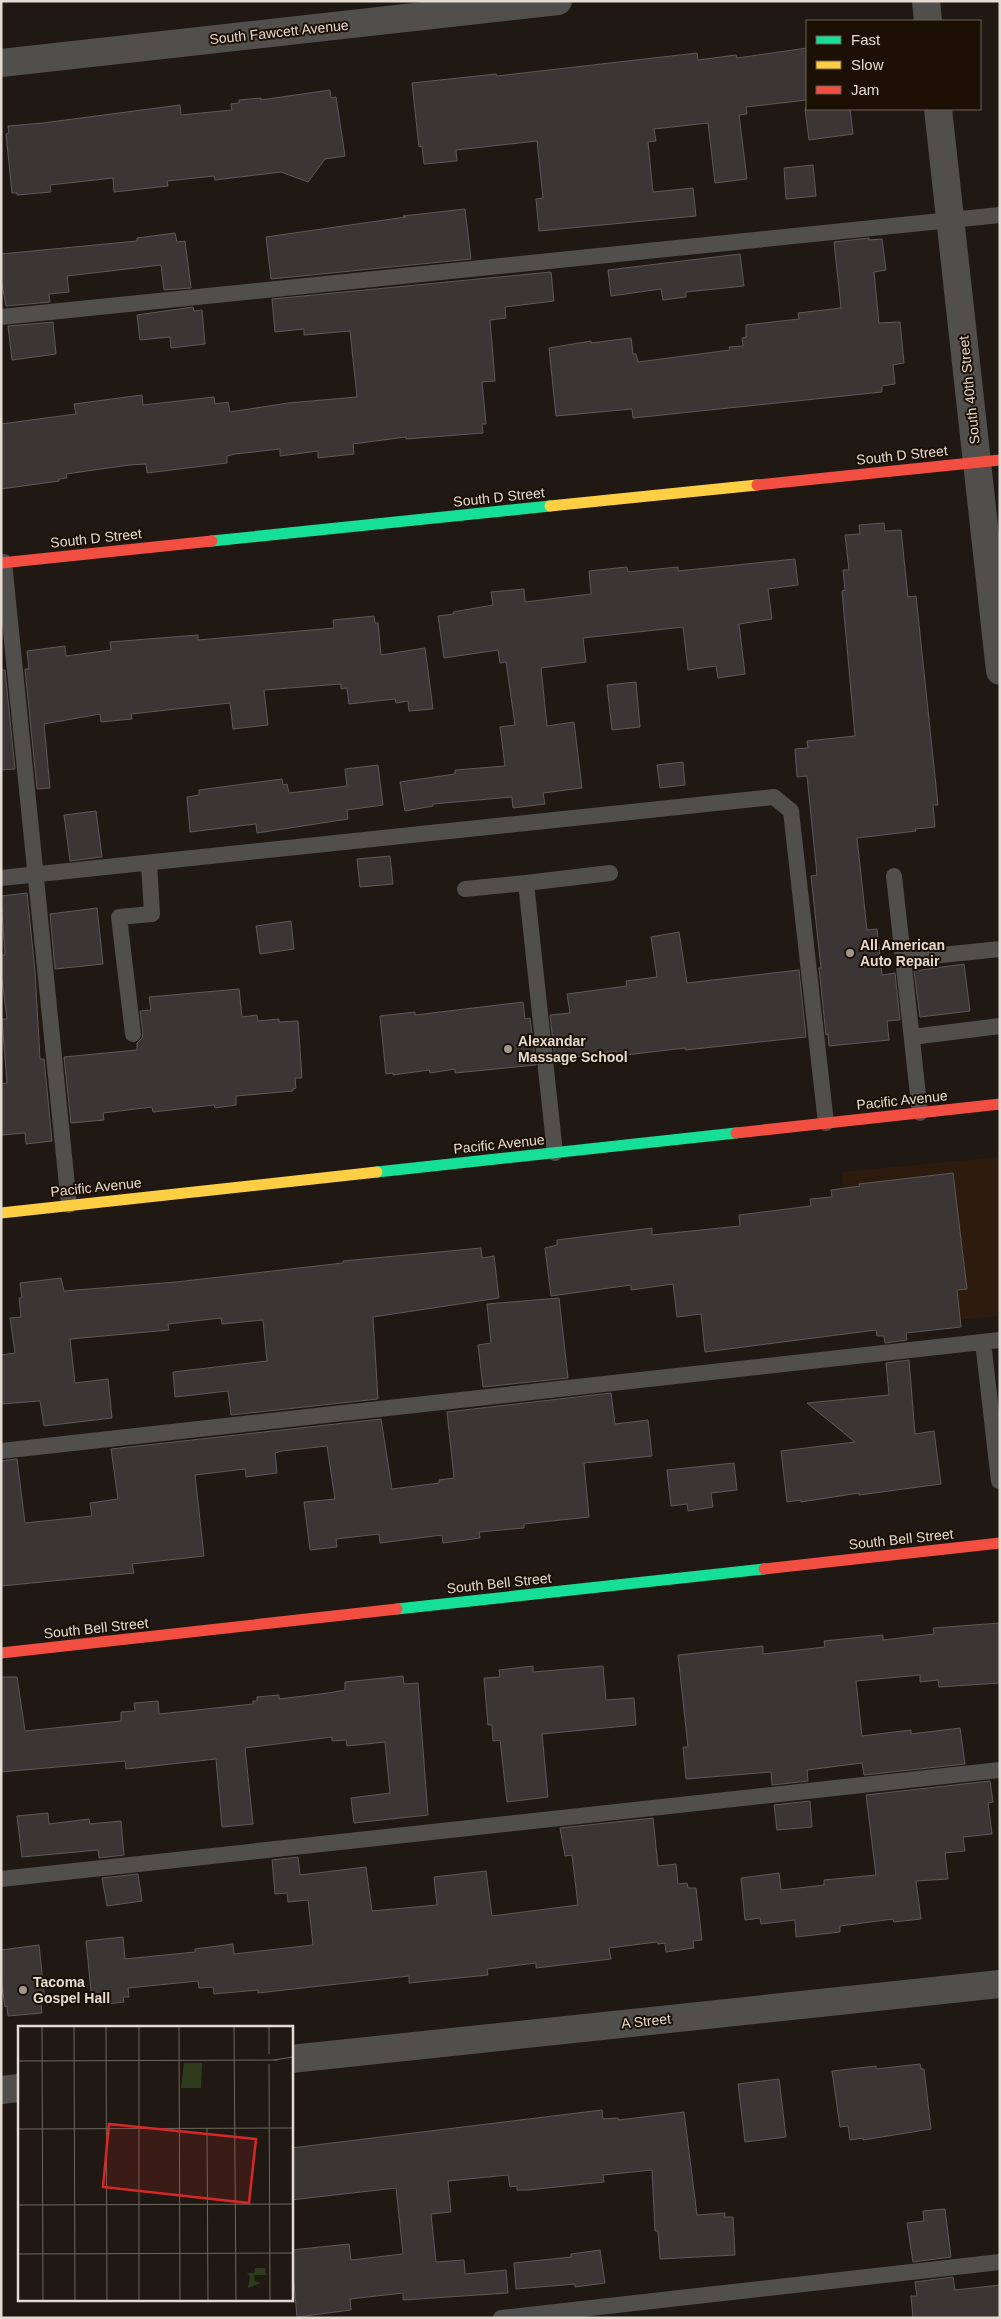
<svg xmlns="http://www.w3.org/2000/svg" width="1001" height="2319" viewBox="0 0 1001 2319" font-family="Arial,sans-serif">
<rect width="100%" height="100%" fill="#201913"/>
<path fill="#2d1c0d" d="M1000,1157v159l-144,13 -14,-157z"/>
<path fill="#3b3635" stroke="#5e5858" d="M807,48v52l-61,7 1,7 -8,1 8,64 -32,4 -7,-60 -54,6 2,12 -8,1 5,50 40,-4 3,28 -157,15 -3,-32 7,-1 -6,-57 -81,9 1,11 -33,3 -2,-18 -3,1 -7,-64 84,-9 1,2 200,-23 1,7 38,-5 1,3z
M330,90l1,8 5,-1 9,59 -20,3 -17,23 -27,-10 -66,8 -1,-4 -47,5 1,5 -54,6 -1,-14 -63,7 1,7 -34,3v-2h-5l-6,-59 3,-1 -1,-7 35,-3 137,-18 1,10 51,-5 -1,-6 8,-1v-3l22,-2v2z
M805,109h45l3,25 -44,6z
M813,165l3,31 -30,3 -2,-31z
M465,209l6,50 -200,20 -5,-42 140,-20 -3,-1z
M175,233l2,9 8,-1 6,47 -27,2 -3,-25 -94,11 2,16 -20,2 1,8 -44,4 -5,-27v-25l136,-13v-3z
M869,238v2l13,-1 4,31 -12,2 5,51 21,-1 4,41 -11,2 2,19 -13,2v6l-249,26 -1,-9 -76,7 -7,-68 42,-7v2l40,-5 2,16h3l2,8 92,-12 -1,-3 14,-1 -1,-8 4,-1v-12l53,-6 -1,-6 43,-5 -7,-66z
M740,254l4,32 -58,6v5l-23,3 -2,-11 -50,7 -3,-26z
M551,272l3,29 -49,6 1,11 -16,2 5,61 -13,1 4,42h-4l1,9 -77,6v-2l-53,7 1,10 -36,4v-7l-38,5v-7l-45,5 -8,2v7l-80,10 -1,-9 -17,1 -63,9 1,4 -8,1v2l-58,8v-65l75,-10 -2,-10 68,-9 1,10 71,-8 1,7 13,-2 2,10 58,-9 69,-6 -7,-66 -46,4v-6l-29,3 -3,-33z
M193,307l1,4 8,-1 3,34 -34,4 -1,-11 -30,3 -3,-25z
M53,322l3,32 -44,6 -4,-34z
M884,523l1,8 16,-1 7,67 8,-1 22,209h-5l2,22 -20,2 1,2 -59,7 10,92 10,-1 5,46 13,-2 5,47 -13,1 2,19 -60,6 -1,-12 -2,1 -7,-67h2l-10,-92 6,-1 -10,-99 -10,1 -2,-28 13,-1 -1,-7 48,-5 -13,-145 3,-1 -2,-20h6l-4,-35 15,-1 -1,-9z
M795,559l3,26 -30,4 4,30 -33,5 6,50 -27,4 -2,-12 -28,4 -5,-43 -100,11 3,24 -45,6 6,58 27,-4 8,66 -39,5 2,11 -32,4 -1,-11 -79,7v2l-28,5 -5,-29 55,-8v-4l50,-4 -5,-39 15,-2 -9,-63 -6,1 -2,-13 -54,8 -6,-42 16,-2 -1,-2 40,-7 -2,-13 33,-3 1,13 66,-8 -2,-23 38,-4 1,5 50,-5v4z
M374,616l1,7h3l3,32 44,-7 8,61 -24,2 -1,-10 -12,2 -1,-4 -46,5 -2,-16 -6,1v-5l-77,6 4,35 -35,4 -3,-26 -99,11 1,5 -31,3 -1,-8 -56,10 6,64 -13,1 -12,-120h4l-2,-18 38,-5 1,10 45,-6 -1,-8 88,-7v5l136,-12 -1,-8z
M1,670h4l10,99 -14,1z
M636,682l4,45 -28,3 -5,-45z
M683,762l2,23 -25,3 -3,-23z
M378,765l5,40 -36,5 1,9 -91,14 -1,-9 -66,8 -3,-35 12,-2v-5l83,-11 1,6 4,-1 2,9 58,-7 -2,-17z
M96,811l6,46 -32,4 -6,-46z
M390,856l3,28 -33,3 -3,-28z
M27,893l8,78 5,88h4l8,82 -26,3 -1,-11 -24,2v-51l6,-1 -5,-64h5l-6,-47v-17h4l-4,-59z
M97,908l6,56 -48,5 -5,-55z
M291,921l3,28 -34,5 -4,-28z
M679,932l8,51 112,-13 7,67 -121,13v-2l-68,8 -1,-5 -61,9 -5,-45 20,-2 -3,-19 60,-8 -1,-5 31,-4 -6,-40z
M964,964l6,47 -50,6 -6,-46z
M239,989l3,28 15,-2 1,6 21,-2v3l19,-1 4,57h-7l1,10 -3,1v2l-57,5v9l-21,3 -1,-3 -61,7 -1,-5 -49,6 1,7 -33,3 -7,-66 73,-7v-7l5,-5 1,-5 -3,-22 11,-1 -2,-13z
M523,1002l2,17 5,-1 6,47 -81,8v-4l-25,4 -1,-3 -36,5v-2l-7,1 -6,-58 35,-4v3z
M953,1173l14,116 -10,1 4,37 -55,6 1,7 -22,3 -1,-7h-7l-1,-6 -171,22 -4,-38 -24,3 -4,-33 -42,6v-5l-80,11 -6,-48 12,-3v-5l95,-12v7l88,-9 -1,-11 72,-9 -1,-7 22,-2 -1,-7 29,-4 -1,-2z
M481,1248l1,10 12,-2 5,42 -126,19 5,82 -147,16 -3,-24 -53,6 -2,-25 94,-11 -4,-41 -41,4 -1,-6 -53,6 1,6 -99,9 5,44 33,-4 4,39 -68,8 -4,-25 -39,3v-49l14,-2 -5,-35 11,-1 -2,-19h3l-2,-15 41,-5 3,13 112,-9 167,-19v-2z
M559,1298l9,80 -85,9 -5,-42 13,-2 -4,-39z
M909,1360l6,74 19,-3 7,53 -82,11v-2l-58,9v-2l-14,2 -6,-51 74,-9 -48,-39 82,-8 -3,-32z
M611,1393l4,31 33,-4 4,36 -68,7 5,54 -65,7v4l-45,4 1,6 -37,5 -1,-8 -62,8 -1,-9 -43,5 1,8 -27,3 -6,-48 31,-3 -8,-53 -45,5 -7,2 2,20 -31,4 -1,-8 -50,6 9,81 -72,8 2,9 -133,13v-125l16,-2 8,64 67,-7 -2,-13 28,-4 -7,-50 270,-30 11,70 47,-6v-3l15,-2 -7,-66z
M734,1463l3,27 -26,3 2,14 -25,4 -1,-7 -16,2 -4,-36z
M1000,1623v60l-61,4 -1,-7 -18,2v-7l-64,6 6,55 49,-6v4l49,-6 5,36 -101,11 -2,-12 -55,7 1,11 -36,4 -1,-13 -85,7 -3,-32h5l-10,-92 85,-9v8l62,-7 -1,-6 59,-6v5l51,-6 -1,-6z
M533,1666v6l70,-6 3,34 28,-2 2,27 -94,9 6,63 -41,5 -7,-62 -7,1 -1,-16h-4l-4,-47 16,-1 -1,-7z
M403,1676l1,8 14,-1 10,132 -74,8 -3,-25 39,-5 -5,-51 -38,4 -1,-6 -14,1v-4l-87,11 8,76 -31,3 -6,-68 -90,10 -1,-8 -124,11v-95h16l8,54 96,-10v-9l14,-1 -1,-8 24,-2 1,13 94,-10v-3h4v-4l22,-2v4l49,-6 17,-3v-8z
M990,1781l3,21 -5,1 4,31 -29,3 2,14 -20,2 3,26 -32,2 5,38 -27,3 -1,-3 -53,7v6l-44,5 -1,-17 -34,4 -1,-6 -15,2 -4,-42 38,-5 2,17 43,-5v-5l52,-5 -10,-80z
M810,1801l2,26 -35,3 -3,-25z
M48,1813l1,11 40,-5 1,5 31,-3 3,34 -25,3 -1,-8 -76,7 -5,-41z
M653,1818l5,48 18,-2 2,20 9,-1 1,5h8l6,52 -9,1 1,7 -28,4 -1,-9 -7,1 -1,-2 -48,6 2,11 -75,9v-5l-49,6 1,6 -79,8v-7l-151,17v-3l-44,4 -1,-7 -14,1 -1,-7 -70,7 1,9h-6l1,5 -25,3v-5l-7,1 -6,-60 37,-4 2,22 70,-7v-3l38,-5 1,10 79,-9 -5,-45 -20,2 -1,-9 -12,1 -3,-34 26,-3 2,18 66,-8 6,44 65,-6 -3,-28 52,-6 6,45 86,-11 -6,-50 -7,1 -5,-28z
M138,1874l4,27 -35,5 -5,-28z
M39,1945l6,57 -4,1 1,10 -34,3 -1,-10 -2,1 -4,-29v-28z
M920,2064l1,5h3l7,60 -68,11v-2l-13,2 -2,-14 -8,1 -8,-56 44,-5v3z
M779,2079l7,58 -41,5 -7,-58z
M602,2110l1,9 15,-1 1,2 65,-8 13,103 28,-2 -1,4h9l2,38 -75,4 -2,-28h-3l-3,-61 -49,5 1,7 -76,8h-11v-4l-7,1 -2,-12 -60,6 3,31 -20,2 5,48 28,-2 1,14 41,-4 2,23 -105,7v-7l-53,6 1,11 -54,7 -6,-67 58,-6 2,16 52,-6 -7,-66 -105,12v-52z
M945,2209l6,48 -38,5 -6,-39 17,-2 -1,-10z
M600,2250l5,33 -30,4v-3l-59,5 -2,-26 57,-6v-3z
M953,2277l2,13 45,-5v33h-87l-2,-22h6l-2,-14z"/>
<g fill="none" stroke-linecap="round" stroke-linejoin="round">
<path stroke="#514f4c" stroke-width="16" d="M1,317l999,-102
M4,562l65,643
M894,876l26,237
M1,878l773,-81 17,14 35,312
M465,889l61,-6
M903,959l97,-10
M133,1034l-14,-117 33,-3 -3,-51
M912,1037l88,-11
M555,1153l-29,-270 84,-10
M983,1342l16,139
M1,1451l999,-111
M1,1879l999,-109
M501,2318l499,-56"/>
<path stroke="#514f4c" stroke-width="28" d="M926,1l2,20
M1,63l557,-62
M938,109l62,562
M291,2059l709,-75
M1,2090l18,-2"/>
<path stroke="#16e098" stroke-width="11" d="M212,541l338,-35
M377,1172l359,-39
M397,1609l367,-40"/>
<path stroke="#ffcf43" stroke-width="11" d="M550,506l207,-21
M1,1213l376,-41"/>
<path stroke="#f24e42" stroke-width="11" d="M757,485l243,-25
M1,563l211,-22
M736,1133l264,-29
M764,1569l236,-26
M1,1653l396,-44"/>
</g>
<g fill="#9f9790" stroke="#1c1005" stroke-width="2">
<circle cx="850" cy="953" r="5"/>
<circle cx="508" cy="1049" r="5"/>
<circle cx="23" cy="1990" r="5"/>
</g>
<g text-anchor="middle" stroke-width="4" stroke-linejoin="round" paint-order="stroke">
<g font-size="14" fill="#e4dbd3" stroke="#1c1005">
<text transform="translate(279 32) rotate(-6)" y="5">South Fawcett Avenue</text>
<text transform="translate(969 390) rotate(-96)" y="5">South 40th Street</text>
<text transform="translate(902 455) rotate(-6)" y="5">South D Street</text>
<text transform="translate(499 497) rotate(-6)" y="5">South D Street</text>
<text transform="translate(96 538) rotate(-6)" y="5">South D Street</text>
<text transform="translate(902 1100) rotate(-6)" y="5">Pacific Avenue</text>
<text transform="translate(499 1144) rotate(-6)" y="5">Pacific Avenue</text>
<text transform="translate(96 1187) rotate(-6)" y="5">Pacific Avenue</text>
<text transform="translate(901 1539) rotate(-6)" y="5">South Bell Street</text>
<text transform="translate(499 1583) rotate(-6)" y="5">South Bell Street</text>
<text transform="translate(96 1628) rotate(-6)" y="5">South Bell Street</text>
<text transform="translate(646 2021) rotate(-6)" y="5">A Street</text>
</g>
<g font-size="14" font-weight="bold" fill="#e4dbd3" stroke="#1c1005" text-anchor="start">
<text x="860" y="950">All American<tspan x="860" dy="16">Auto Repair</tspan></text>
<text x="518" y="1046">Alexandar<tspan x="518" dy="16">Massage School</tspan></text>
<text x="33" y="1987">Tacoma<tspan x="33" dy="16">Gospel Hall</tspan></text>
</g>
</g>
<g transform="translate(18 2026)">
<rect width="275" height="275" fill="#201913"/>
<path d="M166,37h18l-1,25h-20zM237,242h10l1,7h-12l1,6 6,2 -13,5 2,-12 -3,-3h7z" fill="#2e3c1d"/>
<path fill="none" stroke="#6e6760" stroke-width="1" d="M24,0l1,275M56,0l1,275M88,0l1,275M121,0v275M161,0l1,275M216,0l2,275M251,0v28M256,34l19,-3M0,35l260,-1M251,38l1,237M189,102l1,173M0,103l275,-1M0,179l275,-1M0,228l275,-1"/>
<path fill="#d62828" fill-opacity="0.15" stroke="#d62828" stroke-width="2.5" d="M91,98l147,15 -7,64 -146,-16z"/>
<rect width="275" height="275" fill="none" stroke="#e4dbd3" stroke-width="2.5"/>
</g>
<rect width="1001" height="2319" fill="none" stroke="#e4dbd3" stroke-width="5"/>
<rect x="806" y="20" width="175" height="90" fill="#1c1005" stroke="#6c6157"/>
<rect x="816" y="36" width="25" height="8" fill="#16e098" stroke="#6c6157"/>
<text x="851" y="45" font-size="15" fill="#e4dbd3">Fast</text>
<rect x="816" y="61" width="25" height="8" fill="#ffcf43" stroke="#6c6157"/>
<text x="851" y="70" font-size="15" fill="#e4dbd3">Slow</text>
<rect x="816" y="86" width="25" height="8" fill="#f24e42" stroke="#6c6157"/>
<text x="851" y="95" font-size="15" fill="#e4dbd3">Jam</text>
</svg>
